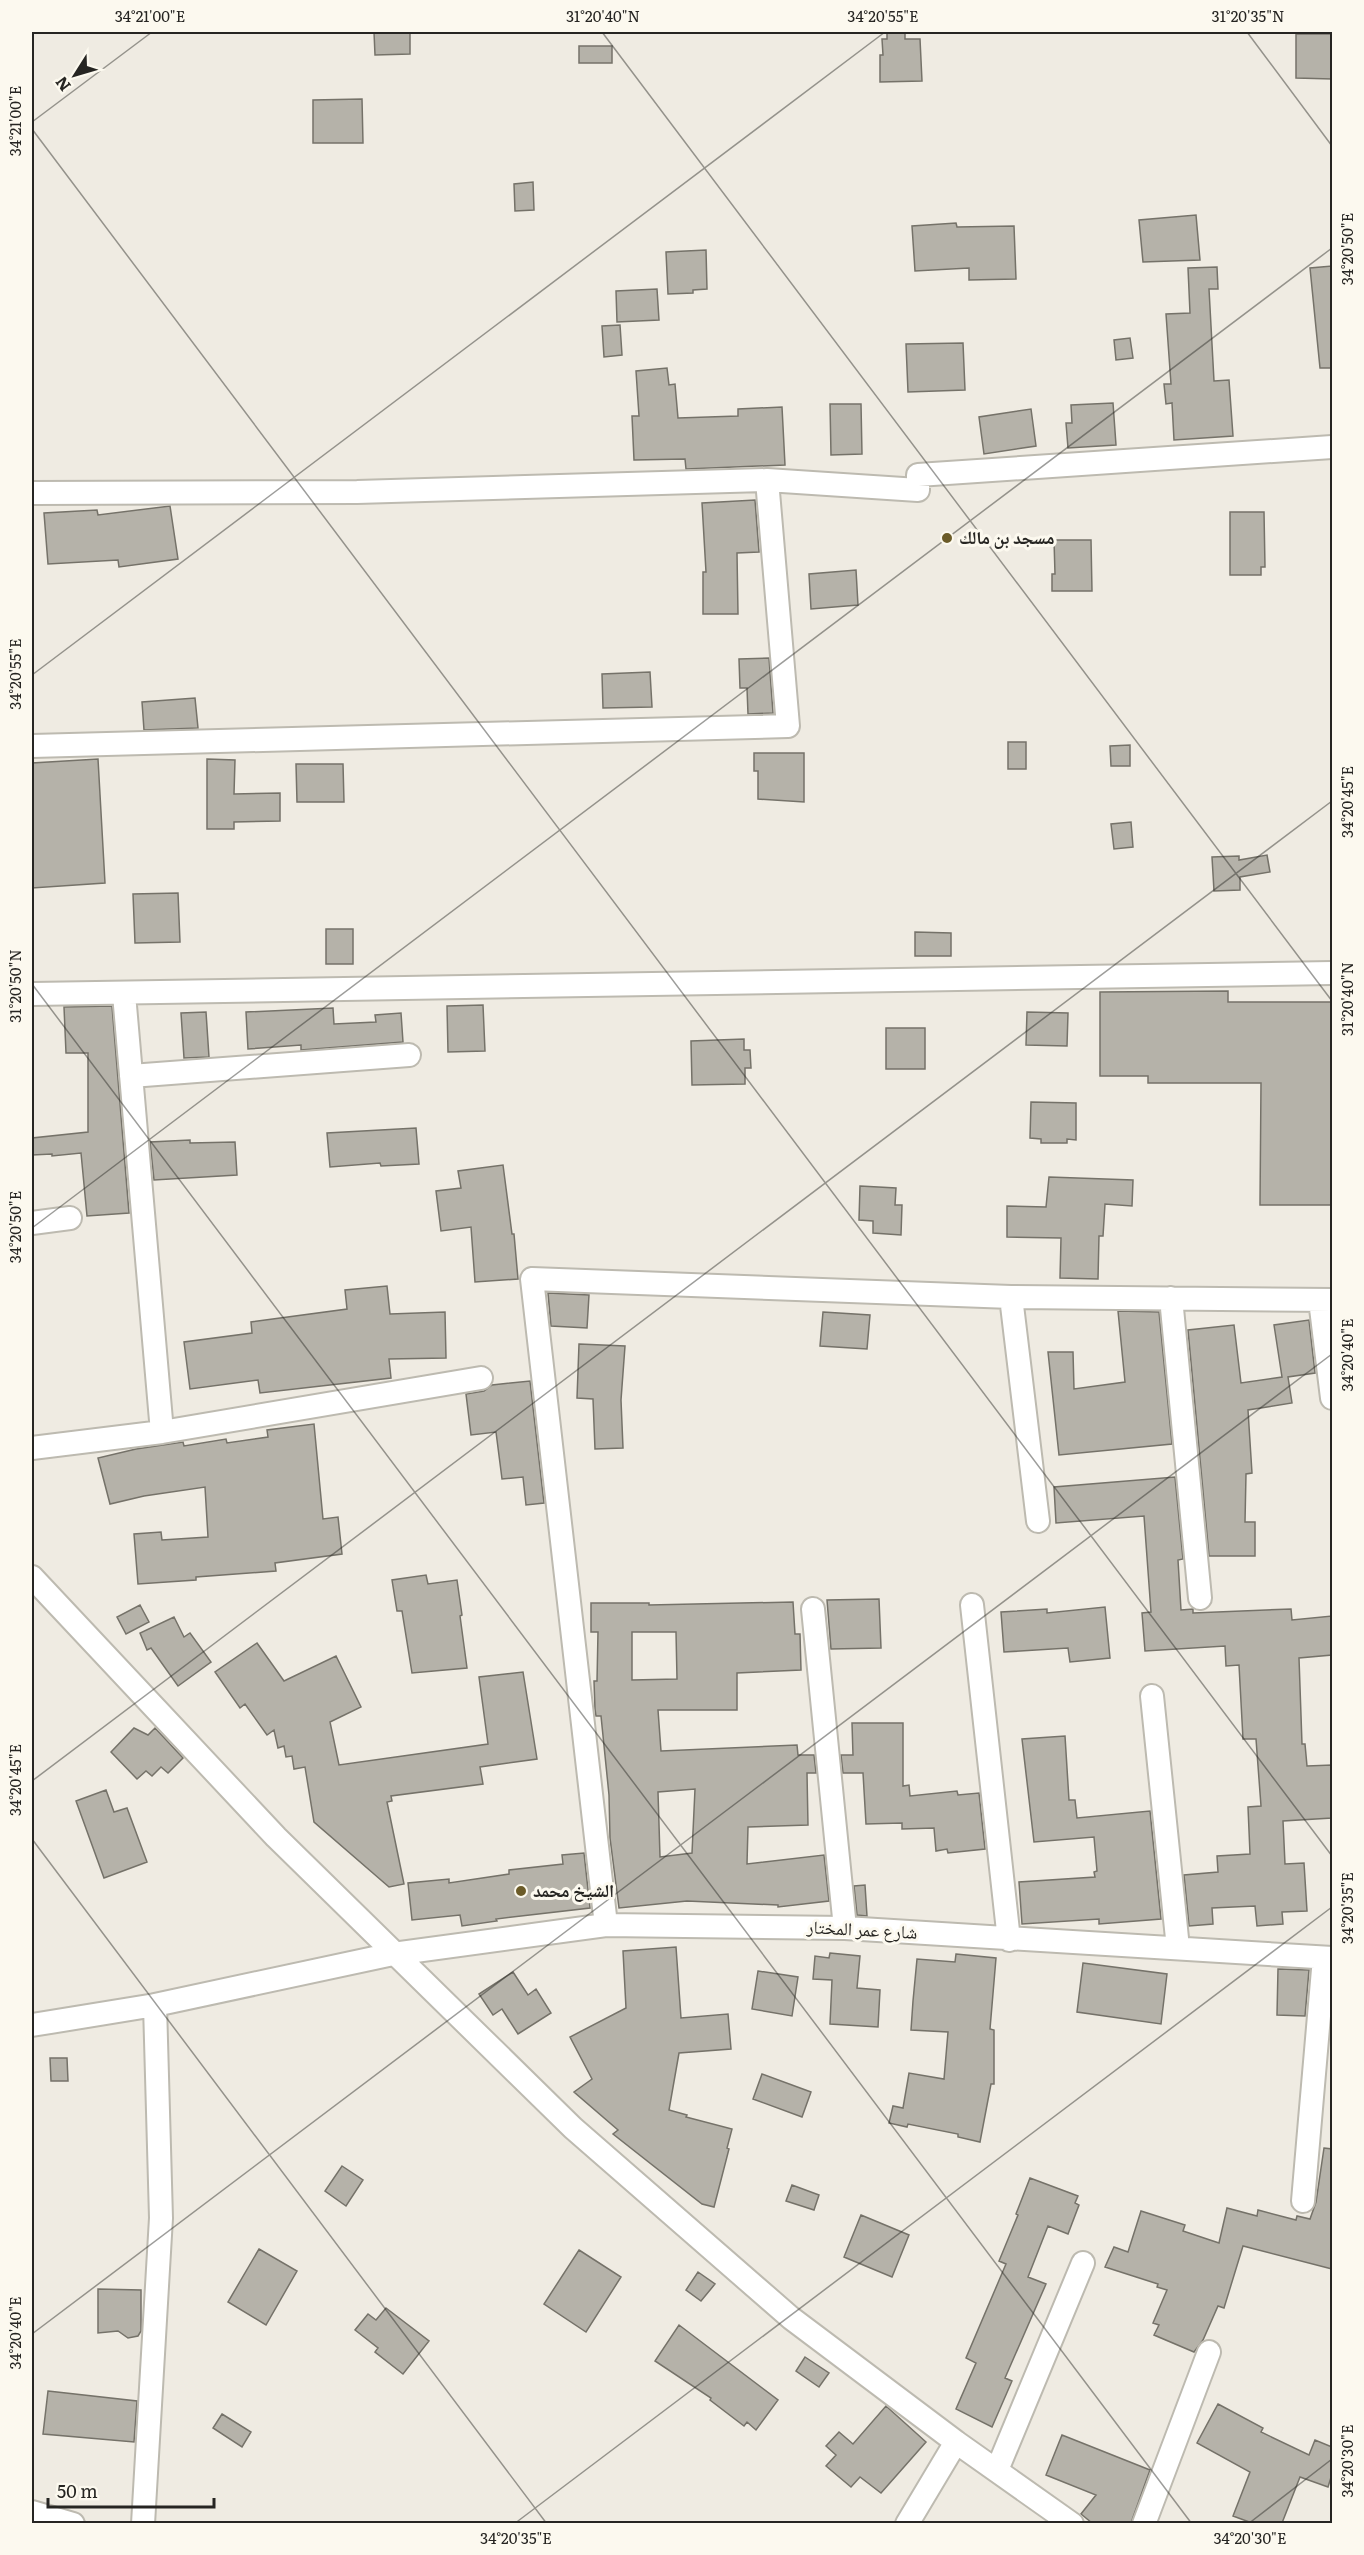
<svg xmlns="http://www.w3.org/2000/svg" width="1364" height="2555" viewBox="0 0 1364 2555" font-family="Literata,'Noto Naskh Arabic',serif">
<rect width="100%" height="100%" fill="#efebe2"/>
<path fill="#b5b2a9" stroke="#757269" stroke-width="1.5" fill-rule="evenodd" d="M374,32h36v22l-35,1z
M887,32h18v7h15l2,42 -42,1v-27h3l-1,-16h5z
M1296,34h36v45l-36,-1z
M579,46h33v17h-33z
M362,99l1,44h-50v-43z
M533,182l1,28 -19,1 -1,-27z
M1196,215l4,45 -57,2 -4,-42z
M956,223l1,4 57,-1 2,53 -47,1v-12l-54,3 -3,-45z
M706,250l1,39 -14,1v3l-25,1 -2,-42z
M1332,266v102h-12l-10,-100z
M1217,267l1,22h-9l5,92 15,-1 4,56 -59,4 -2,-37 -6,1 -2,-20h7l-5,-70 24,-1 -2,-45z
M657,289l2,31 -42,2 -1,-31z
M620,325l2,30 -18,2 -2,-31z
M1130,338l3,20 -17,2 -2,-20z
M963,343l2,47 -57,2 -2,-48z
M667,368l2,17 6,-1 3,34 60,-2v-7l44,-2 3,58 -99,4 -1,-10 -51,1 -2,-44h7l-3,-45z
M1113,403l3,42 -48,3 -2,-25h6l-1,-18z
M830,404h31l1,50 -31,1z
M1031,409l5,37 -52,8 -5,-37z
M755,500l4,52 -22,1 1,61h-35v-42h3l-4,-69z
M170,506l8,53 -59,8 -1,-7 -70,4 -4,-51 53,-3 1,5z
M1230,512h34l1,55h-4v8h-31z
M1054,540h37l1,51h-40v-17h3z
M856,570l2,35 -47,4 -2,-35z
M769,658l4,55 -25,1 -1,-26h-7l-1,-29z
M650,672l2,35 -49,1 -1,-34z
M195,698l3,30 -54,2 -2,-28z
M1008,742h18v27h-18z
M1130,745v21h-19l-1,-20z
M754,753h50v49l-46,-3v-28h-4z
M98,759l7,124 -73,5v-125z
M207,759l28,1 -1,34 46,-1v28l-46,1v7h-27z
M296,764h47l1,38h-47z
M1131,822l2,25 -19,2 -3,-25z
M1267,855l3,17 -30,5v13l-26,1 -2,-34 27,-1v4z
M178,893l2,49 -45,1 -2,-49z
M326,929h27v35h-27z
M915,932l36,1v23h-36z
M1228,991v11h104v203h-72l1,-122h-113v-7h-48v-84z
M483,1005l2,46 -37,1 -1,-46z
M112,1006l17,207 -42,3 -6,-63 -29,3v-2l-20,1v-17l56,-6v-79h-22l-2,-46z
M333,1008l1,16 42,-2 -1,-7 26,-2 2,29 -102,8v-5l-53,4 -2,-37z
M206,1012l3,45 -25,1 -3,-45z
M1027,1012l41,1 -1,33 -41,-1z
M886,1028h39v41h-39z
M744,1039v11h6l1,18h-6v16l-53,1 -1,-44z
M1031,1102l45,1v37l-9,-1v4h-26v-4l-11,-1z
M416,1128l3,36 -38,2 -1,-3 -50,4 -3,-34z
M190,1140v3l45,-1 2,33 -83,5 -4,-38z
M503,1165l9,69h2l4,45 -43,3 -4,-55 -30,4 -5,-40 25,-3 -3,-17z
M1049,1177l84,3 -1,26 -27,-2 -2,32h-4l-1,43 -38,-1 1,-40 -54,-1v-31l39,1z
M860,1186l36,2 -1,17h7l-1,30 -28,-2v-12l-14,-1z
M387,1286l3,28 55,-2 1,46 -57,1 2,19 -131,15 -2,-13 -68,9 -6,-47 68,-9 -1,-11 96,-13 -2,-19z
M548,1293l41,2 -2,33 -36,-2z
M1118,1311l41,1 13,132 -113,11 -11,-103h25l1,37 51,-7z
M823,1312l47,3 -3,34 -47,-3z
M1309,1320l6,53 -27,4 4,26 -44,7 4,63 -6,1 -1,48h10v34h-46l-21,-226 46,-5 7,58 41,-6 -8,-52z
M579,1344l46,2 -4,54 2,48 -28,1 -2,-50 -16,-1z
M530,1381l14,122 -18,2 -3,-28 -21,2 -6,-47 -25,3 -5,-41 18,-3 8,-6z
M314,1424l9,95 15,-2 4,37 -67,9 1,8 -80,6v3l-58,4 -4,-50 27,-2 1,8 46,-3 -3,-50 -61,9 -34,8 -12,-46 38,-9 47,-7 1,4 42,-7 1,4 41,-6 -1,-7z
M1175,1477l8,82 -5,1 3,50 12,-1v4l98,-4 1,11 40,-4v39l-33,3 3,86h3l2,22 25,-1v53l-49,3 2,43 19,-1 3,48 -25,1 1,12 -26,2 -2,-20 -43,2 1,16 -24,2 -5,-51 34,-3 -1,-16 33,-2 -2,-47 13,-1 -5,-67h-13l-4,-74 -13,1 -1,-20 -80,5 -3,-38 9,-1 -7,-96 -88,7 -2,-36z
M426,1575l2,9 29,-4 5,35 -2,1 7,52 -55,5 -10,-62h-5l-5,-31z
M879,1599l2,49 -50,1 -4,-49z
M793,1602l2,32h5l1,36 -64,3v37h-79l3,41 136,-6 1,10h16l2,18h-9l1,52 -60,2 -1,37 77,-9 5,46 -51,6v-2l-91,-4 -68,7 -9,-70 -1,-43 -8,-79h-5l-1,-7 -1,-28h3l1,-49h-7v-29h58v2zM632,1632h44l1,47 -45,1zM695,1789l-3,64 -32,4 -2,-65z
M140,1605l9,17 -23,12 -9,-17z
M1105,1607l5,51 -40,4 -2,-14 -64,4 -3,-40 46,-3v4z
M174,1617l10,20 6,-4 21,29 -33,24 -27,-38 -4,2 -7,-17z
M257,1643l27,38 52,-25 25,51 -31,15 9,43 149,-21 -9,-67 44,-5 14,87 -57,8 3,17 -92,12 1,5 -5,1 17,82 -15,3 -75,-65 -9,-55 -11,2 -2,-13 -6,1 -2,-11 -6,2 -4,-18 -7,5 -22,-31 -5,4 -25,-36z
M852,1723h51v63l6,-1 1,11 47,-5 1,4 21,-2 6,56 -37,4 -1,-4 -11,2 -2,-23 -32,1v-6l-36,1 -3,-51h-20l-2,-18h12z
M134,1728l14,7 7,-7 28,30 -15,15 -7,-6 -9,9 -6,-5 -9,8 -26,-27z
M1065,1736l4,64h6l2,18 73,-7 11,108 -62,5v-5l-77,5 -3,-42 76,-5 -1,-5 3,-1 -3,-34 -60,5 -12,-103z
M106,1790l8,22 13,-4 20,54 -43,16 -28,-77z
M584,1853l6,55 -94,11 1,2 -35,5 -2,-11 -48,5 -4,-37 41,-4v4l60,-9v-4l54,-6 -1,-9z
M865,1885l2,31 -10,-1 -3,-29z
M676,1947l5,71 47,-4 3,35 -52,4 -10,57 18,5 -1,2 46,12 -5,19 2,1 -15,58 -12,-3 -89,-70 5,-4 -44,-38 18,-13 -22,-42 56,-29 -3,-57z
M830,1953l30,3 -3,32 23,2 -2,37 -48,-3 2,-44 -19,-1 2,-23 14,2z
M956,1954l40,4 -6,71 4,1v54h-3l-11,58 -22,-5v-3l-50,-10 -1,3 -18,-4 4,-17 10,2 6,-35 35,6 4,-47 -37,-2 2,-29 4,-42 38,3z
M1083,1963l84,11 -6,50 -84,-12z
M1278,1969l31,1 -4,46 -28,-1z
M758,1971l40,6 -6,39 -40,-7z
M513,1972l15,23 8,-6 15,24 -33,21 -16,-25 -9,6 -14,-21z
M50,2058h17l1,23h-17z
M762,2074l49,18 -9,25 -49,-18z
M1324,2148l8,1v120l-89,-23 -19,62 -6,-2 -15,34 -9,12 -40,-17 5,-10 -6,-2 14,-33 -10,-3 1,-3 -53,-17 9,-20 14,5 13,-41 44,14 -2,6 36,12 8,-35 30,8 1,-6 38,10 1,-4 13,3 6,-17z
M342,2166l21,14 -17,26 -21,-15z
M1030,2178l48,18 -3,7 4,2 -11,29 -20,-8 -20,51 18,7 -41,94 7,3 -20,46 -36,-18 20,-46 -10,-5 40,-94 -7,-3 19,-46 -2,-1z
M792,2185l27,10 -5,15 -28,-9z
M861,2215l48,20 -17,42 -48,-20z
M259,2249l38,22 -31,54 -38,-23z
M579,2250l42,27 -35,55 -42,-28z
M698,2272l17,12 -14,17 -15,-11z
M98,2289l43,1v41l-3,5 -10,2 -10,-7 -20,2z
M386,2308l43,33 -26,33 -28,-22 3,-4 -23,-18 13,-16 8,6z
M679,2325l99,75 -22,30 -9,-8 -3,4 -34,-26 1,-2 -56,-37z
M805,2357l24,16 -10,14 -23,-16z
M48,2391l89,10 -3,41 -91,-8z
M1218,2404l45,24 -2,4 48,23 6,-15 17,7v27l-4,13 -28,-10 -18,46h-30l-19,-7 17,-44 -53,-29z
M886,2406l40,36 -45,51 -21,-16 -9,10 -25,-21 10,-11 -10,-9 13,-14 14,12z
M222,2414l29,18 -9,15 -29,-19z
M1062,2435l88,35 -19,53h-39l-11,-9 15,-19 -50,-20z"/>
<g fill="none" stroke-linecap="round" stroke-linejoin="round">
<defs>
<path id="minor" d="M32,493l325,-1 410,-12 151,10v-15l414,-28
M32,746l756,-20 -21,-246
M32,994l1300,-21
M124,994l38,438
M131,1076l278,-21
M32,1223l38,-5
M1011,1297l27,224
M1171,1298l29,300
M1320,1300l12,98
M32,1448l130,-16 319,-54
M32,1577l244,260 297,291 218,190 165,124 116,82
M972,1605l37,335
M813,1609l32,319
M1152,1696l26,252
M606,1925l-74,-646 479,18 321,3
M32,2025l123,-20 238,-51 213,-29 239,3 487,30
M1303,2201l21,-243
M997,2470l86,-207
M32,2512l41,12
M143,2524l18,-306 -6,-213
M907,2524l49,-82
M1144,2524l65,-172"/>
</defs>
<use href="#minor" stroke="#bdbab0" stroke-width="26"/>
<use href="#minor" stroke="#fff" stroke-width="22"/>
</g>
<path fill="none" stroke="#262522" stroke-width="1.5" stroke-opacity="0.45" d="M602,32l730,969M1247,32l85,114M32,122l120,-90M32,129l1300,1727M32,675l853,-643M32,984l1160,1540M32,1228l1300,-980M32,1781l1300,-980M32,1839l515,685M32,2334l1300,-980M514,2524l818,-617M1248,2524l84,-65"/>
<g fill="#6b5b28" stroke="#fcf9ef" stroke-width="2">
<circle cx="947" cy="538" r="6"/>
<circle cx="521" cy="1891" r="6"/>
</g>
<g text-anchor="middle" stroke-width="6" stroke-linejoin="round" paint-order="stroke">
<g font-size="18" font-weight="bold" fill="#262522" stroke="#fcf9ef" text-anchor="start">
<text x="959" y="544">مسجد بن مالك</text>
<text x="533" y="1897">الشيخ محمد</text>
</g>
<g font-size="18" fill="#262522" stroke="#fcf9ef">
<text transform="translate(862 1930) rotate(3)" y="6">شارع عمر المختار</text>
</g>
</g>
<rect width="1364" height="2555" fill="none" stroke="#fcf9ef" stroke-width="66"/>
<g transform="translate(75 75) rotate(233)" stroke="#fcf9ef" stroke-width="4.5" paint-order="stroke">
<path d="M0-4.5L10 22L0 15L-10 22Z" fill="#262522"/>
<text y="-9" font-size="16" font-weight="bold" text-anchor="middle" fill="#262522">N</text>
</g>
<path d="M48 2498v9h166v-9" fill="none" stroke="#262522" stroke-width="3"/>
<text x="57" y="2498" font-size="18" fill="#262522" stroke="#fcf9ef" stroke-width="4.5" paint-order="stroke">50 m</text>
<rect x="33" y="33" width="1298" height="2489" fill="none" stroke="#262522" stroke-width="2"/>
<g font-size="15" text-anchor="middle" fill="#262522">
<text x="150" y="22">34°21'00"E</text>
<text x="603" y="22">31°20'40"N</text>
<text x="883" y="22">34°20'55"E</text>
<text x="1248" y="22">31°20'35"N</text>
<text transform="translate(16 121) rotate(-90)" y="5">34°21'00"E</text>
<text transform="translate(1348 249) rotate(-90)" y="5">34°20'50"E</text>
<text transform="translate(16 674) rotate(-90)" y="5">34°20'55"E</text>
<text transform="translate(1348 802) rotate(-90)" y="5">34°20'45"E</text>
<text transform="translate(16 986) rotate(-90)" y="5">31°20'50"N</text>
<text transform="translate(1348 999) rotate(-90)" y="5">31°20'40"N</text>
<text transform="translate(16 1227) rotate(-90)" y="5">34°20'50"E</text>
<text transform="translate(1348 1355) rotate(-90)" y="5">34°20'40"E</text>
<text transform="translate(16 1780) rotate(-90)" y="5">34°20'45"E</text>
<text transform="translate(1348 1908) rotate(-90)" y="5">34°20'35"E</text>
<text transform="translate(16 2333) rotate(-90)" y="5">34°20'40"E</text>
<text transform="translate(1348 2461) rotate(-90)" y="5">34°20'30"E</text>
<text x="516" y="2544">34°20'35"E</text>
<text x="1250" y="2544">34°20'30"E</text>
</g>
</svg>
